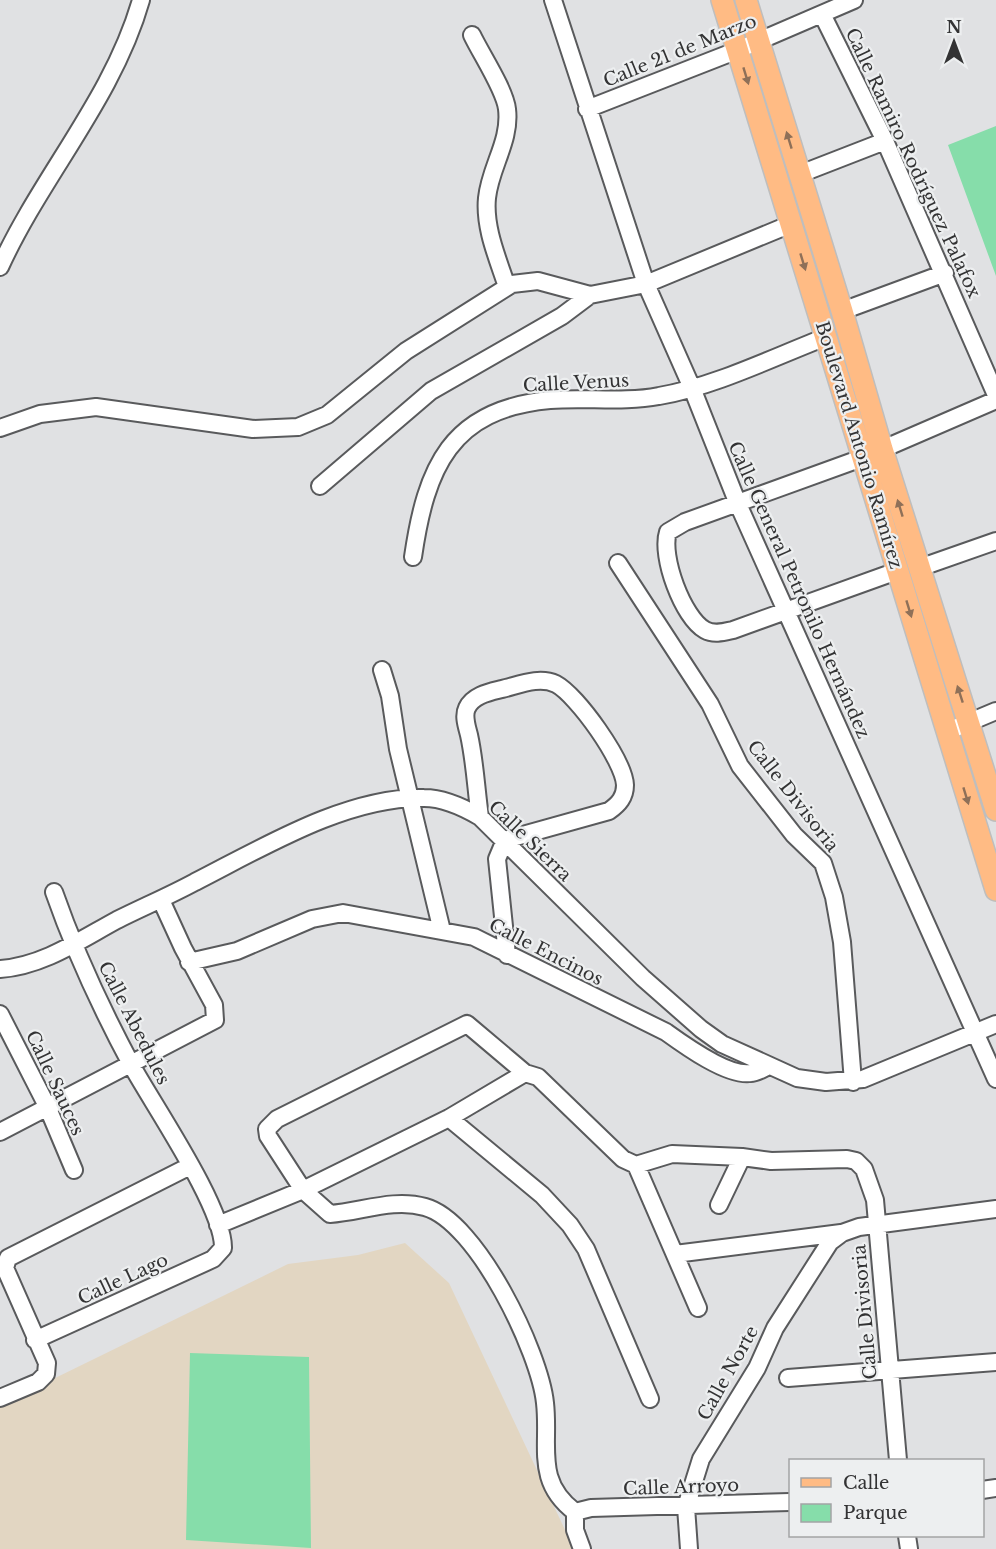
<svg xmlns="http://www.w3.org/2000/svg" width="996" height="1549" viewBox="0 0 996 1549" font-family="'Libre Baskerville',serif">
<rect width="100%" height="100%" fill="#e0e1e3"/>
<path fill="#e2d6c2" d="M405,1243l44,40 125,266h-574v-144l288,-141 70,-9z"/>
<path fill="#86ddaa" d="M996,126v150l-48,-131z
M190,1353l119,4 2,191 -125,-8z"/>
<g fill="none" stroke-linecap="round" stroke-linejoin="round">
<defs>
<path id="minor" d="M553,0l93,284 46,104 46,116 258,575
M822,14l63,127 111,254
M472,35c9,19 33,55 35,74 4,32 -17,58 -20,89 -3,30 11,61 20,89
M587,109l151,-59 116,-50
M800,174l85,-33
M0,267c42,-92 113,-169 141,-267
M842,311l103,-38
M0,428l40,-14 56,-7 157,22 45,-2 29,-12 79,-64 106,-67 26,-3 52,14 56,-11 145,-60
M320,486l111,-95 131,-75 28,-21
M413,557c13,-89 37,-148 137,-157 36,-3 73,3 109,-4 54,-9 115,-39 167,-59
M618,563l92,141 30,62 54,69 29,28 11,34 8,45 11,140
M919,568l77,-27
M897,571l-164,59c-9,2 -19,5 -28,0 -22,-12 -45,-74 -37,-98l17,-10 177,-64 134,-58
M382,670l8,26 8,53 44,182
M946,732l50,-21
M480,817c-4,-28 -5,-55 -11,-82 -2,-8 -6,-19 -2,-27 6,-13 23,-16 35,-19 17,-4 37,-13 54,-5 21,11 68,77 69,101 0,12 -6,19 -16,26l-104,29 -8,19 10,96
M189,962l48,-11 75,-32 31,-6 131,24 192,95c18,13 62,45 85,41 6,0 13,-5 18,-7
M0,969c43,-3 80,-29 117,-49 26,-13 52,-24 78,-38 67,-34 152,-86 229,-84 20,0 39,9 56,19l163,161 58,51 21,15 75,34 29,4 37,-3 133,-55
M0,1014l47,92 27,64
M525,1073l-76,45 -146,72 -35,-54 -1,-7 10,-10 190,-95 58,49 13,4 85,82 13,6 36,-11 70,3 29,4 76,-2 9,2 8,8 11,31 23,260
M449,1118l93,77 28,30 16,24 64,150
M0,1132l215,-112 -1,-15 -31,-57 -22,-48
M636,1165l62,143
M719,1205l23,-48
M218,1225l85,-35 27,24c31,-2 63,-16 95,-7 52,14 115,146 120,196 5,43 -11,78 30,109
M675,1254l166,-21
M35,1340l178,-81 10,-11c1,-40 -69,-142 -91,-182 -30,-56 -57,-114 -78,-174
M788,1378l208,-16
M0,1398l38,-16 8,-8 1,-11 -42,-95 3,-10 182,-92
M982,1490l14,-2
M575,1512l16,-4 199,-6
M575,1512v18l7,19
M907,1536l2,13
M689,1549l-3,-42 15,-48 56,-91 18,-40 55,-86 12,-9 17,-6 137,-18"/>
<path id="major" d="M722,0l274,890
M746,0l96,311 40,138 114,361"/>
</defs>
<use href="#minor" stroke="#595a5c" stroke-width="20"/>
<use href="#major" stroke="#bebebe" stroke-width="24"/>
<use href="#minor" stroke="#fff" stroke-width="16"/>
<use href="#major" stroke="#ffbb84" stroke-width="21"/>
</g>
<defs><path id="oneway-solid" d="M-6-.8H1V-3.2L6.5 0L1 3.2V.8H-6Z" transform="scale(1.5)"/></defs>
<g fill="#8f7058">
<use href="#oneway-solid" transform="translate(746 76) rotate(73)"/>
<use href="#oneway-solid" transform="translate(789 140) rotate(-107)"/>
<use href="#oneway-solid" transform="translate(803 262) rotate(73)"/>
<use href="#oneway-solid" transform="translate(900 508) rotate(-107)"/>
<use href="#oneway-solid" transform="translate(909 609) rotate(73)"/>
<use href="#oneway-solid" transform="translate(960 694) rotate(-108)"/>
<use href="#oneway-solid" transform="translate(966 796) rotate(73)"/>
</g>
<g text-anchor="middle" stroke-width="4.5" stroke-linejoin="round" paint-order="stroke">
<g font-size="18" fill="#333334" stroke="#edeff0">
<text transform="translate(680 51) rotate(-22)" y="6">Calle 21 de Marzo</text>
<text transform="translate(913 163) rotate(65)" y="6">Calle Ramiro Rodríguez Palafox</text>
<text transform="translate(576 383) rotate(-3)" y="6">Calle Venus</text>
<text transform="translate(859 445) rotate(73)" y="6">Boulevard Antonio Ramírez</text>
<text transform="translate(799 590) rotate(66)" y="6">Calle General Petronilo Hernández</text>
<text transform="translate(793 796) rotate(52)" y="6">Calle Divisoria</text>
<text transform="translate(530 841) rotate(44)" y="6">Calle Sierra</text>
<text transform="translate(546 952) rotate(27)" y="6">Calle Encinos</text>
<text transform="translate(134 1023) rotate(63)" y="6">Calle Abedules</text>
<text transform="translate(55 1083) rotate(65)" y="6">Calle Sauces</text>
<text transform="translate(123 1279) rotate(-25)" y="6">Calle Lago</text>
<text transform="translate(865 1312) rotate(-95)" y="6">Calle Divisoria</text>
<text transform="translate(728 1373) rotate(-61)" y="6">Calle Norte</text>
<text transform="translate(681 1487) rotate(-2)" y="6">Calle Arroyo</text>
</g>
</g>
<rect x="789" y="1459" width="195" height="78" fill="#edeff0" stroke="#a3a4a5" stroke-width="1.5"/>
<rect x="801" y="1478" width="30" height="9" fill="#ffbb84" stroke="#a3a4a5" stroke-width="1.5"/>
<text x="843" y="1489" font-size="18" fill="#333334">Calle</text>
<rect x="801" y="1504" width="30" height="18" fill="#86ddaa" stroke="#a3a4a5" stroke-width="1.5"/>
<text x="843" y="1519" font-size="18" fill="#333334">Parque</text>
<g transform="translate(954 42)" stroke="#edeff0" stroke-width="4.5" paint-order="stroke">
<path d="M0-4.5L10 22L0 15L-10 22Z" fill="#333334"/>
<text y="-9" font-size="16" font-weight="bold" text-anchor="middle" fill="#333334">N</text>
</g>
</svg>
